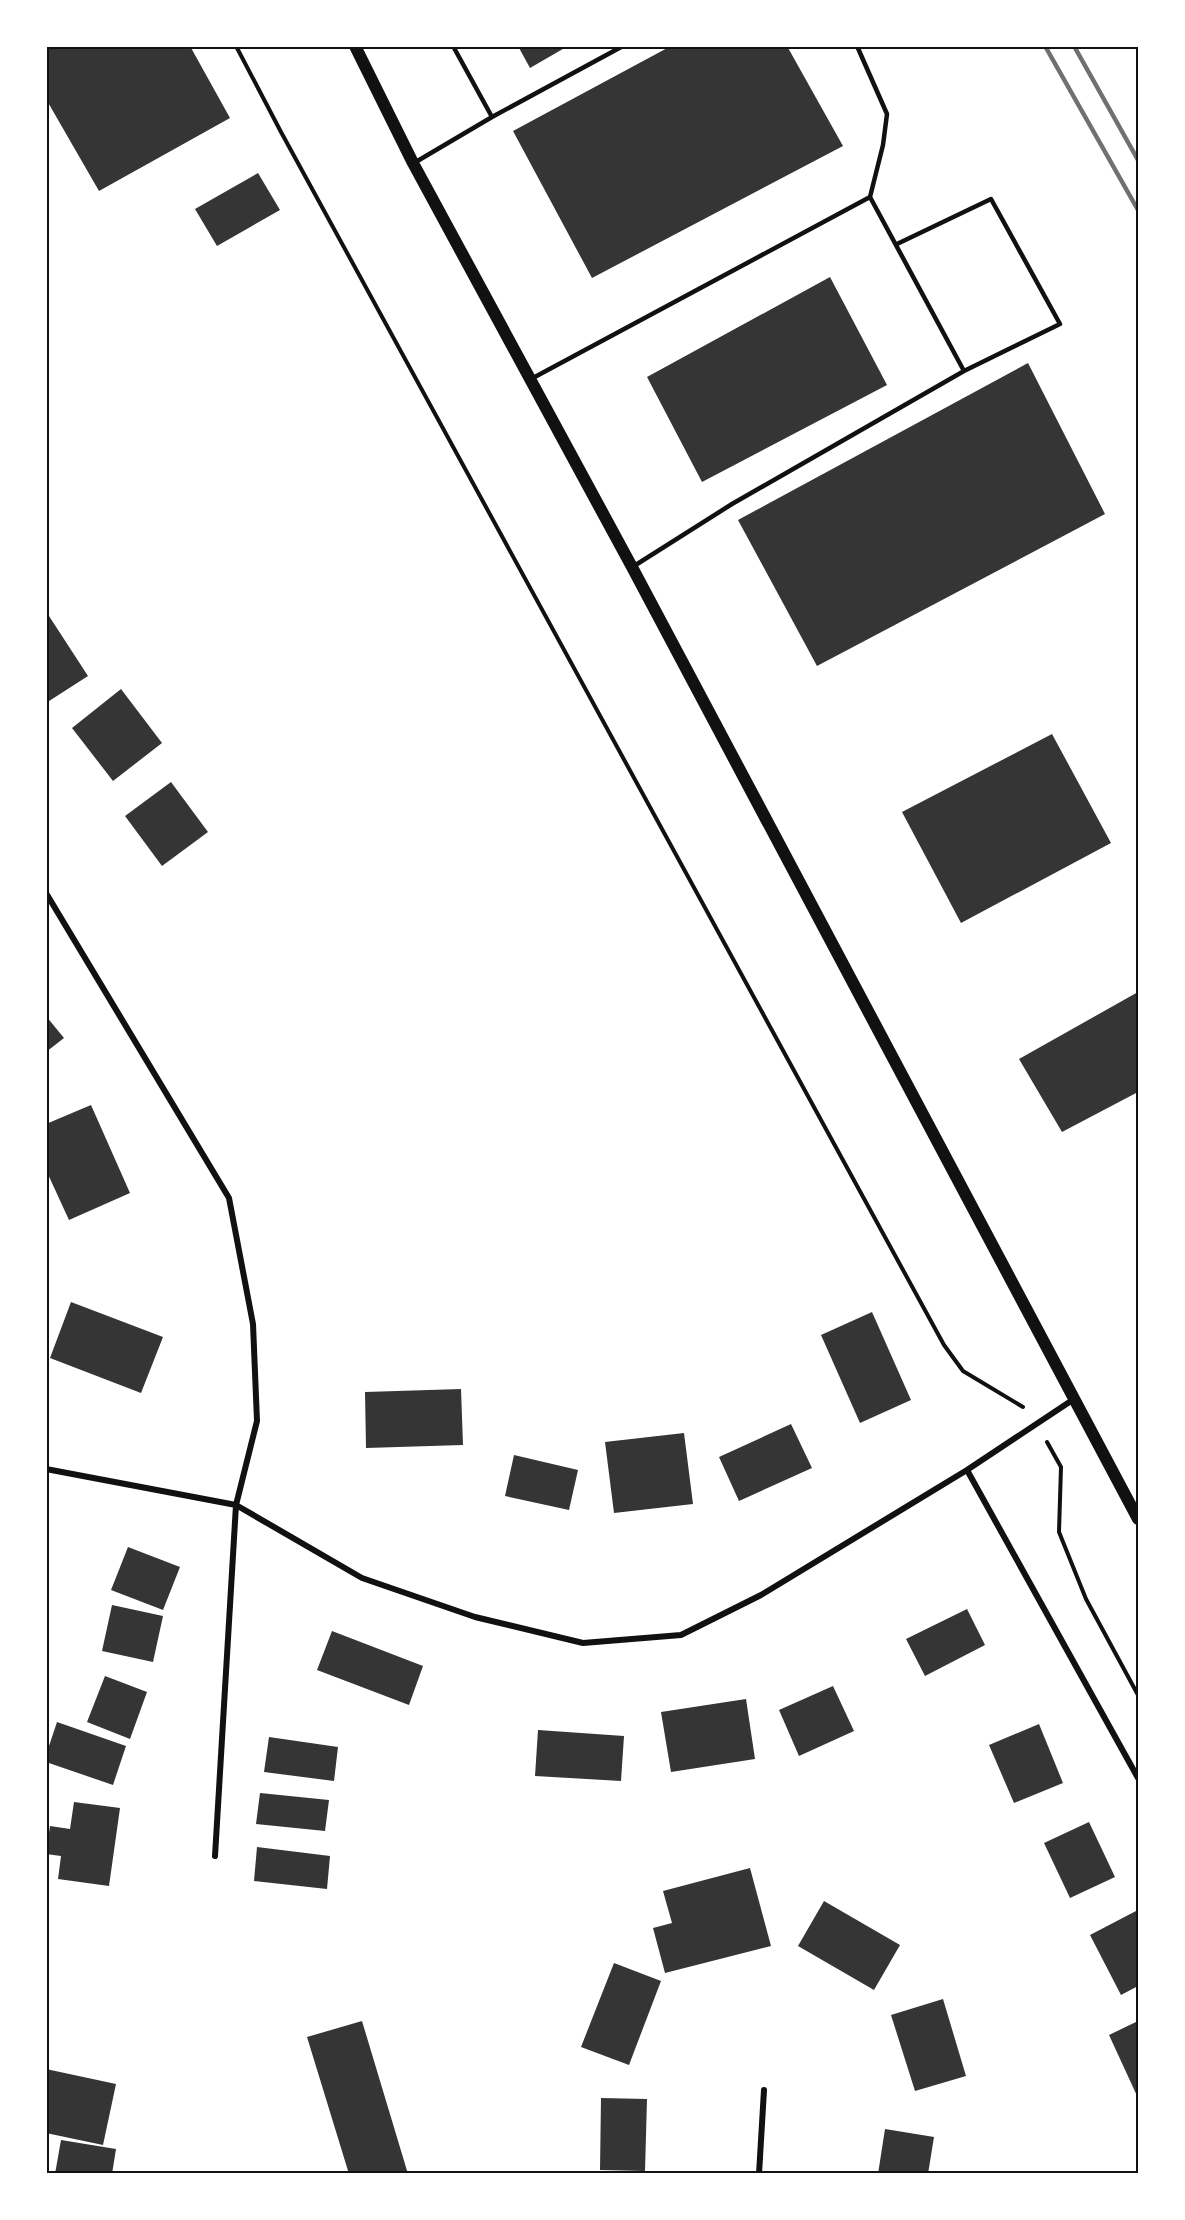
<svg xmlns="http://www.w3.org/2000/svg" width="1185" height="2220" viewBox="0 0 1185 2220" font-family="Rubik,sans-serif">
<rect width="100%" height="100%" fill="#fff"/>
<path fill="#353535" d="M46,46h144l40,72 -131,73 -53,-92z
M518,46h50l-38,22z
M671,46h116l56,100 -251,132 -79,-147z
M258,173l22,37 -63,36 -22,-37z
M830,277l57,108 -185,97 -55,-105z
M1028,363l77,151 -288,152 -79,-146z
M49,616l39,60 -42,27v-86z
M121,689l41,54 -49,38 -41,-53z
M1052,734l59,109 -150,80 -59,-111z
M171,782l37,50 -46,34 -37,-50z
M1138,992v100l-76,40 -43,-73z
M46,1016l18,22 -18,14z
M91,1105l39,88 -61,27 -23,-50v-46z
M71,1302l92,35 -22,56 -91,-35z
M872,1312l39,88 -51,23 -39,-88z
M461,1389l2,56 -97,3 -1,-56z
M791,1424l21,44 -73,33 -20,-44z
M684,1433l9,71 -79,9 -9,-71z
M514,1455l64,15 -9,40 -64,-14z
M128,1547l52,20 -17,43 -52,-20z
M112,1605l51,11 -10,46 -51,-11z
M967,1609l18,36 -60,31 -19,-37z
M332,1631l91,35 -14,39 -92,-35z
M105,1676l42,16 -17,47 -43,-17z
M833,1686l21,45 -55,25 -20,-46z
M746,1699l9,60 -84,13 -10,-60z
M57,1722l69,24 -13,39 -67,-23v-7z
M1039,1724l24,59 -49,20 -25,-58z
M538,1730l86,6 -3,45 -86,-5z
M269,1737l69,10 -4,34 -70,-9z
M260,1793l69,7 -4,31 -69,-7z
M74,1802l46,6 -11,78 -51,-7 3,-23 -15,-2 4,-28 20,3z
M1089,1822l26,55 -45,21 -26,-55z
M257,1847l73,9 -3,33 -73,-8z
M750,1868l21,78 -106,27 -12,-45 19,-5 -9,-32z
M824,1901l76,44 -26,45 -76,-44z
M1136,1911l2,4v71l-17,9 -31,-60z
M614,1963l47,18 -32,84 -48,-18z
M943,1999l23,77 -51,15 -24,-76z
M362,2021l46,153h-59l-42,-137z
M1138,2021v77l-29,-63z
M46,2069l70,15 -13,61 -57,-12z
M601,2098l46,1 -2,72 -45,-1z
M885,2129l49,8 -6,37h-50z
M61,2140l55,9 -4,25h-57z"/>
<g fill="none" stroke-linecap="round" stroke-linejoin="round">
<path stroke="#111" stroke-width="4" d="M236,46l45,86 663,1213 19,26 60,36
M1047,1442l14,25 -2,65 27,67 52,96"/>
<path stroke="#111" stroke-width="4.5" d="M492,117l131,-71
M414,163l78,-46 -39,-71
M897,244l94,-45 69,125 -96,47
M531,379l339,-182
M634,566l98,-62 232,-133 -94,-174 13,-52 4,-31 -30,-68"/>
<path stroke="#111" stroke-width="6" d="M46,893l183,305 24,126 4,97 -21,84 -21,351
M46,1469l190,36 126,73 113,39 108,26 98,-8 80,-40 206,-125 107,-71
M967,1470l171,308
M759,2174l5,-84"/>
<path stroke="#111" stroke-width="12" d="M355,46l58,117 219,404 506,952"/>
<path stroke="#707070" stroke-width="4.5" d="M1045,46l93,164
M1074,46l64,114"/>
</g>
<rect width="1185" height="2220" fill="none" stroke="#ffffff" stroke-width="96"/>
<rect x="48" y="48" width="1089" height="2124" fill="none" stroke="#111" stroke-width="2"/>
</svg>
